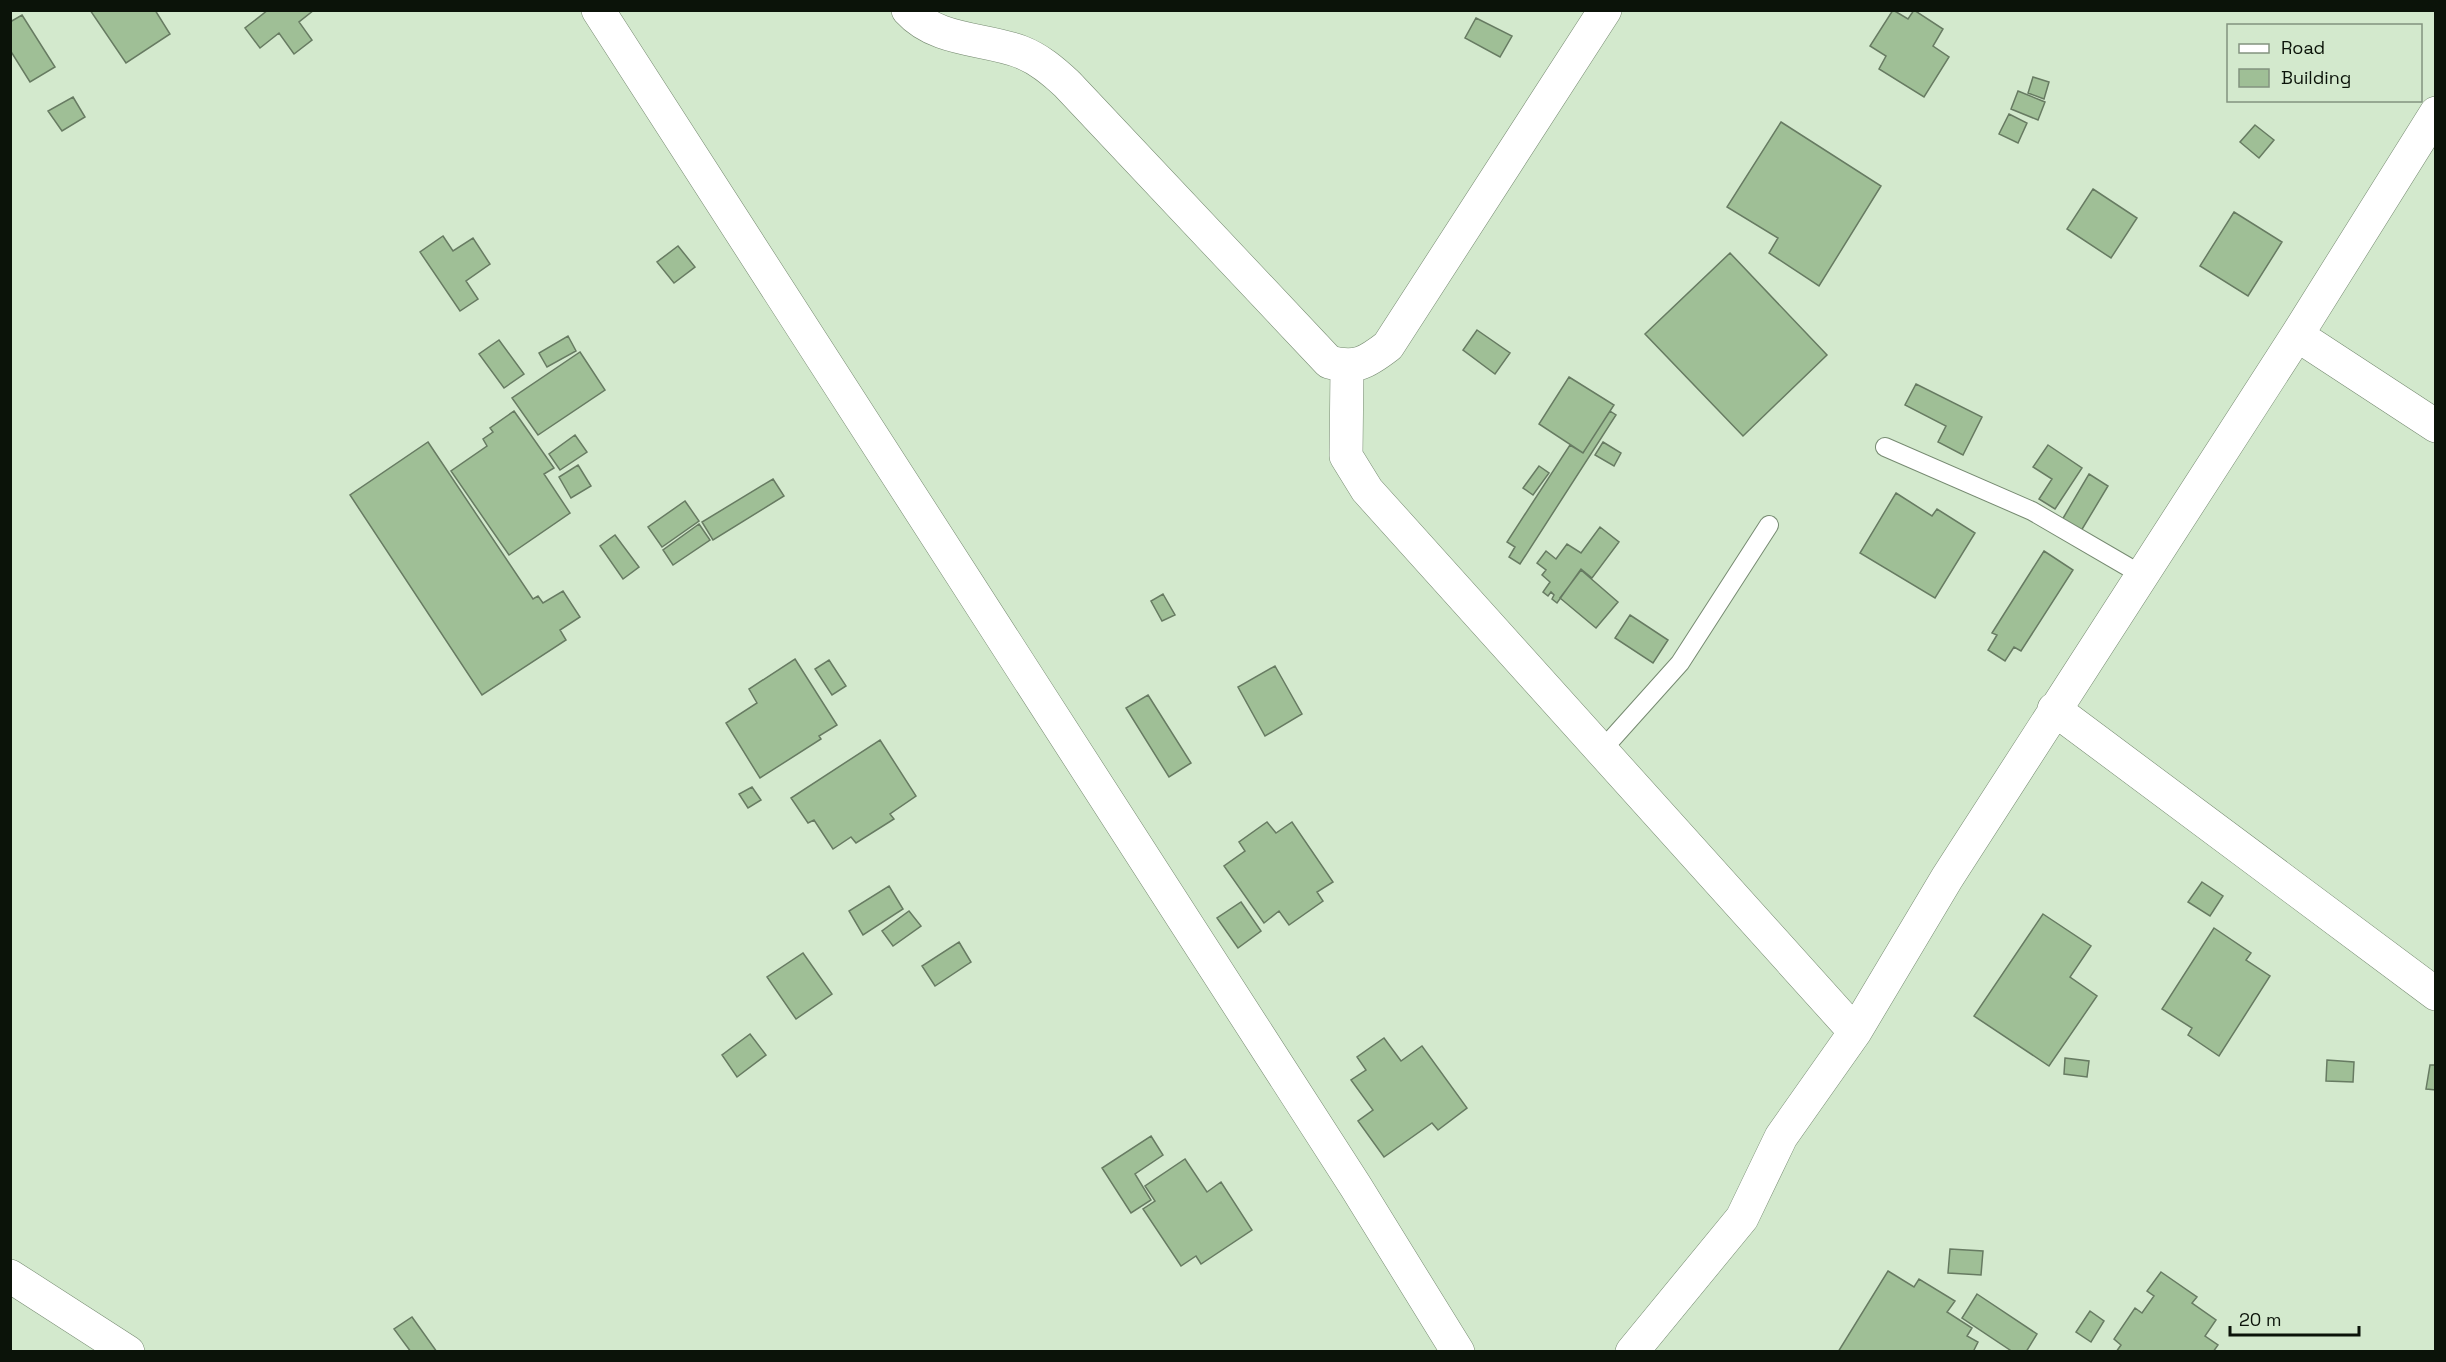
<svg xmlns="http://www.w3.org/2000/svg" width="2446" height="1362" viewBox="0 0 2446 1362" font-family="'Space Grotesk',sans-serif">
<rect width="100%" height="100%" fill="#d3e9cd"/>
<path fill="#9fbf96" stroke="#677b62" stroke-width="1.5" d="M90,10h65l15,24 -44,29z
M268,10h46l-15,12 13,18 -18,14 -15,-21 -19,15 -15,-20z
M1893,10l15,9 6,-9 29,19 -10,17 16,11 -25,40 -45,-28 7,-13 -16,-10z
M22,15l33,52 -25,15 -20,-32v-28z
M1476,18l36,18 -12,21 -35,-19z
M2033,77l16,5 -5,17 -16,-6z
M2018,91l27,11 -7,18 -27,-11z
M73,97l12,20 -23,14 -14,-20z
M2009,114l18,9 -9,20 -19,-9z
M1781,122l100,64 -62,100 -50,-33 9,-15 -51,-31z
M2255,125l19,15 -15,18 -19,-16z
M2093,189l44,29 -26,40 -44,-29z
M2234,212l48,30 -34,54 -48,-30z
M443,236l10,15 20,-13 17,26 -24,17 12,18 -18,12 -40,-59z
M678,246l17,21 -21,16 -17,-21z
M1730,253l97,102 -84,81 -98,-102z
M1477,330l33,23 -15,21 -32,-24z
M568,336l8,15 -29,16 -8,-14z
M499,340l25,34 -20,14 -25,-34z
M580,352l25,38 -67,45 -26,-37z
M1569,377l45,28 -31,48 -44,-29z
M1916,384l66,33 -19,38 -25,-13 8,-16 -41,-21z
M514,411l40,57 -10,6 26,39 -61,42 -58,-84 36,-25 -4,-7 10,-7 -3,-4z
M1610,411l6,4 -96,149 -11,-7 6,-10 -8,-5 63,-97 13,8z
M575,435l12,17 -27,18 -11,-16z
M428,442l105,157 5,-3 5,7 20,-12 17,26 -20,13 6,10 -84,55 -132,-200z
M1603,442l18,11 -7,13 -19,-11z
M2048,445l34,23 -27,41 -16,-10 13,-20 -19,-12z
M578,465l13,21 -20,12 -12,-21z
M1539,466l10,7 -16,22 -10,-7z
M2089,474l19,12 -27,45 -19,-11z
M773,479l11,17 -71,44 -11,-18z
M1896,493l36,23 5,-7 38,24 -40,65 -75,-45z
M685,501l14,20 -37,26 -14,-20z
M699,524l11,16 -37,25 -10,-15z
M1600,527l19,15 -27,36 -11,-9 -24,34 -5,-4 2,-4 -3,-3 -3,4 -5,-4 7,-10 -8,-7 4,-5 -9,-7 9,-12 10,8 11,-15 14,9z
M615,535l24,32 -16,12 -23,-33z
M2044,551l29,19 -52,81 -7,-4 -9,14 -17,-11 9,-15 -5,-2z
M1581,570l37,32 -22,26 -36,-30z
M1163,594l12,21 -13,6 -11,-20z
M1630,615l38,25 -15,23 -38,-25z
M795,659l42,66 -18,11 2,3 -61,39 -34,-55 31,-20 -8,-14z
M829,660l17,26 -14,9 -17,-26z
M1275,666l27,48 -37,22 -27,-49z
M1148,695l43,68 -22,14 -43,-69z
M880,740l36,56 -26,18 4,5 -38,24 -5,-6 -18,12 -19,-29 -6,3 -17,-25z
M752,787l9,13 -13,8 -9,-14z
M1267,822l9,11 16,-11 41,60 -16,10 6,9 -34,24 -10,-14 -15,12 -40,-57 21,-15 -6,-9z
M2202,882l21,14 -13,20 -22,-14z
M889,886l14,23 -40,26 -14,-24z
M1241,902l20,29 -23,17 -21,-30z
M909,911l12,15 -28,20 -11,-15z
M2043,914l48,32 -21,31 27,19 -48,70 -75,-50z
M2214,928l37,25 -5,7 24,16 -51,80 -31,-21 4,-7 -30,-19z
M959,942l12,20 -36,24 -13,-20z
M803,953l29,41 -36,25 -29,-42z
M750,1034l16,21 -29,22 -15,-22z
M1384,1038l17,23 21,-15 45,62 -29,22 -6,-7 -48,34 -26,-36 15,-11 -22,-30 15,-10 -9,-13z
M2065,1058l24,3 -2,16 -23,-3z
M2327,1060l27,2 -1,20 -27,-1z
M2430,1065h6v25l-10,-1z
M1151,1136l12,19 -28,19 16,26 -20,13 -29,-45z
M1185,1159l22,33 14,-10 31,48 -51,34 -5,-8 -15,10 -38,-57 12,-8 -10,-15z
M1950,1249l33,2 -2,24 -33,-2z
M1888,1271l26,16 5,-8 36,22 -8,11 25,16 -5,8 11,6 -5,10h-135z
M2161,1272l36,25 -5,6 24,17 -11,16 13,9 -5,7h-97l5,-7 -7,-6 21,-31 7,5 12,-17 -7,-5z
M1977,1294l60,40 -11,18h-13l-51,-34z
M2090,1311l14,10 -13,21 -15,-10z
M412,1317l25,35h-26l-17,-23z"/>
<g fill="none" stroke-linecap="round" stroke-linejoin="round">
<defs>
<path id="service" d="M1885,447l147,64 110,64
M1602,750l78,-87 89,-138"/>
<path id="minor" d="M598,10l758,1177 102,165
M908,10c29,32 77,28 113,42 18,7 32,19 46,32l262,278c27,7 37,1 59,-16l217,-336
M2297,335l139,91
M1347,367l-1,89 21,34 488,542
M2054,709l382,285
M10,1276l118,76
M1632,1352l110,-134 39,-81 74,-105 92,-154 350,-543 139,-222"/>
</defs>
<use href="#service" stroke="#768a71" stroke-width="20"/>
<use href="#minor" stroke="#768a71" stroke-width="34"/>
<use href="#service" stroke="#fff" stroke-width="18"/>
<use href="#minor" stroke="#fff" stroke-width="33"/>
</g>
<rect width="2446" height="1362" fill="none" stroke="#0b1309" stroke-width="24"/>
<rect x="2227" y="24" width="195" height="78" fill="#d3e9cd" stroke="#83937f" stroke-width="1.5"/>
<rect x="2239" y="44" width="30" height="9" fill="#ffffff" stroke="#83937f" stroke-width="1.5"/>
<text x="2281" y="54" font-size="18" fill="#0b1309">Road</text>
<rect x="2239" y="69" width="30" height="18" fill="#9fbf96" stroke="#83937f" stroke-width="1.5"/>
<text x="2281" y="84" font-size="18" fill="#0b1309">Building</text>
<path d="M2230 1326v9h129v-9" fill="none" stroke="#0b1309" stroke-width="3"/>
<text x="2239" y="1326" font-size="18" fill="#0b1309" stroke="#d3e9cd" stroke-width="4.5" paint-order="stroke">20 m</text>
</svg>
